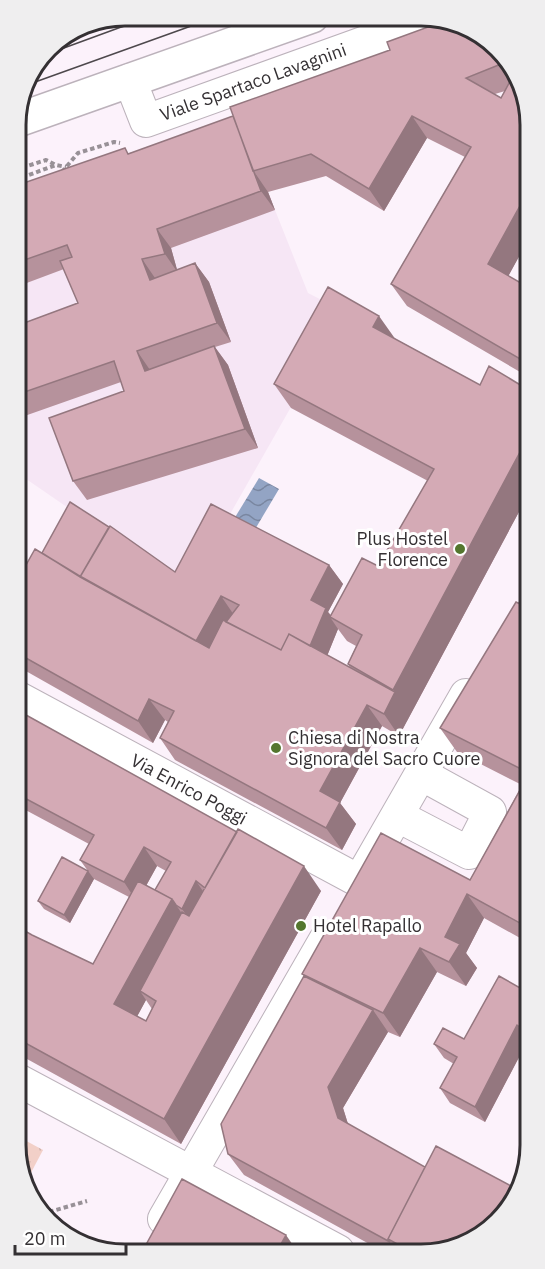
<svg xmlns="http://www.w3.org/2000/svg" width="545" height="1269" viewBox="0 0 545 1269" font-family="'IBM Plex Sans',sans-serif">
<defs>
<pattern id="park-tufts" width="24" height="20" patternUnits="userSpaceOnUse" patternTransform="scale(1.5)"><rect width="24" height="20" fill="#f2d0c8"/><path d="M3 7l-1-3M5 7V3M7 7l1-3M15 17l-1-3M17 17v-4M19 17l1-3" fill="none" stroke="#d0b3ac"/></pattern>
<pattern id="water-waves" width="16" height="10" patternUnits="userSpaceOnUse" patternTransform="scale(1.5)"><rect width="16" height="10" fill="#93a4c4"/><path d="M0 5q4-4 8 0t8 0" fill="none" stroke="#7986a0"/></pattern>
</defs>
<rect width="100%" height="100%" fill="#fcf2fb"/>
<path fill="#f6e6f5" d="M247,134l28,76 33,83 37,19 -120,211 -36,68 -173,-119v-262z"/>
<path fill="url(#park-tufts)" d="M19,1137l24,13 -18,34 -6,-11z"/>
<path fill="url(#water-waves)" d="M259,478l20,11 -25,42 -20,-12z"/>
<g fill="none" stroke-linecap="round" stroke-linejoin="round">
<defs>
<g id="street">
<path id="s1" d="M130,80l16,41 289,-104"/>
<path id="s2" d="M17,697l342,184"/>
<path d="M398,816l71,37 21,-41 -69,-38"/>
<path d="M365,871l101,-176"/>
<path d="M18,1080l320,171"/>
<path d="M164,1219l161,-279"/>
</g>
<path id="primary" d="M15,121l297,-105"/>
</defs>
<use href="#street" stroke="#bcb2bb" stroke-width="34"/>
<use href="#primary" stroke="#bcb2bb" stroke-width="36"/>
<path stroke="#989197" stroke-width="4" stroke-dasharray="4.5 3" stroke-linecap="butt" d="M15,170l31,-10 10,5
M62,172l16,-19 36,-11 6,1
M15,180l41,-15 10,2
M42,1214l45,-13"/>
<use href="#street" stroke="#fff" stroke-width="32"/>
<use href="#primary" stroke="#fff" stroke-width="33"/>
<path stroke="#4d484c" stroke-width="1.5" d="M42,56l112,-41
M24,86l195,-70"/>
</g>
<path fill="#b6929c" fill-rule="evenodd" d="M498,47l28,49 1,146 -19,34 18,10 1,-2v92l-120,-70 -16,-22 74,-127 -38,-19 -43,73 -58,-35 -58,16 7,18 -104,38 6,22 18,-7 14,19 22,60 -16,5 13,18 30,83 -171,52 -14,-19 51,-90 -3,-9 -105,37v-93l62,-23 -14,-34 -48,18 -1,-101zM505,91l-4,7 -6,-4z
M394,338l86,47 47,4 1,106 -129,241 -17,-10 -42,77 16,21 -14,26 -167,-90 -15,-22 8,-16 -3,-2 -12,23 -136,-77v-106l9,5 16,-12 133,19 154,-7 14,19 -15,28 3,3 47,-49 50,-85 -137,-73 -17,-24zM338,629l9,12 9,5 -8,18 2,4 -23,-12z
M528,587l1,356 -45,-25 -18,35 11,15 -11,18 -29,-14 -37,65 -12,-5 -45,76 5,16 101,126 -67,1 -138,-76 -16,-21 76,-178 -2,-2 168,-94 52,-95 -65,-33 -17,-24 79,-125z
M17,710l304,181 -140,253 -163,-90v-127l14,8 61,29 36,-67 -35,-18 -24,44 -26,-14 -6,-8 50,-30 -8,-11 9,-16 -69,-37 -3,5zM157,866l9,5 -11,19 -9,-4zM146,1000l6,9 -6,12 -9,-5z
M529,993v48l-1,-1 -43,82 -35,-19 -10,-15 14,-24 -10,-6 -10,-14 30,-5z"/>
<path fill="#94777f" d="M412,116l15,22 -43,73 -15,-22z
M255,173l13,19 7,18 -14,-19z
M527,193v49l-24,44 -15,-22z
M157,229l14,19 7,25 -13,-19z
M142,259l13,19 -5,2z
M195,263l14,19 22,60 -14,-19z
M379,316l17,24 -23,-13z
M214,346l14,19 30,83 -13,-19z
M137,351l13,19 -5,1z
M527,439l1,56 -129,241 -15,-22 11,-22 -2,-2z
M17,522l5,8 -5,11z
M329,565l14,19 -15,28 5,7 -3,-2 8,12 -15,37 -13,-19 1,-47z
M221,596l13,19 -25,46 -14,-19z
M149,699l16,21 -12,23 -15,-22z
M367,705l15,21 -42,77 16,21 -14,26 -16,-22 -6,-37z
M17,803l3,4 -3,5z
M144,847l13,19 -20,36 -13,-20z
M304,866l17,25 -140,253 -17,-25z
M88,871l6,8 -24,44 -6,-8z
M196,881l13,19 -13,28 -14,-19z
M467,894l17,24 -18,35 11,15 -11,18 -17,-24 -4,-25z
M172,899l17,25 -49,67 6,9 -15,28 -17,-24z
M420,948l17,24 -37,65 -17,-24z
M373,1010l15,22 -45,76 10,32 -15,-22 -10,-31z
M517,1025l11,15 -43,82 -10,-15z
M286,1235l11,16h-20z"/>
<path fill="#d4aab5" stroke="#94777f" stroke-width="1.5" d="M447,20l51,27 8,15 -40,16 35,20 13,-24 12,22 1,97 -39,71 38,22 1,-2v79l-136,-79 80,-137 -59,-31 -43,73 -58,-35 -58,17 -23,-64 160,-57 -3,-8z
M233,116l28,75 -104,38 8,25 -23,5 8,21 45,-17 22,60 -80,28 8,20 69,-25 31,83 -172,52 -24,-63 75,-27 -10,-30 -98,34v-69l62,-23 -18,-42 12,-4 -5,-12 -51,18 -1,-77 110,-38 3,6z
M328,287l51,29 -6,11 107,58 9,-19 38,23v50l-134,251 -45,-26 14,-29 -32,-18 32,-59 16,8 56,-97 -160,-85z
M70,502l39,25 -29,50 -38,-24z
M211,504l118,61 -18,35 15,8 -16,38 -21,-12 -8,16 -55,-28 13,-17 -18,-9 -25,45 -116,-64 30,-51 65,46z
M35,549l43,26 131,73 14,-28 58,30 8,-16 106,58 -11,22 -17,-9 -47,86 20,11 -14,26 -166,-90 14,-27 -25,-12 -11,22 -121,-68v-93l9,5z
M528,587v21l-9,-5z
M516,602l12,6 1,165 -89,-45z
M17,710l220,122 -32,56 -9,-7 -14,28 -6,-4 -4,-6 -17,-9 16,-28 -27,-15 -20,35 -44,-22 14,-25 -77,-41z
M529,774v154l-62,-34 -22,43 15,7 -11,18 -29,-14 -37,65 -81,-39 79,-141 89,47z
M238,829l66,37 -140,253 -146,-80v-112l14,8 61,29 45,-83 34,18 -58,105 32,17 10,-20 -16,-10 42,-79 7,4z
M62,857l26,14 -24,44 -26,-14z
M304,976l69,34 -45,77 10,31 87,49 -37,72 2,3 -162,-88 -7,-30z
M499,976l30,17v38l-1,2 -11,-8 -42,82 -35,-19 17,-31 -23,-13 9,-16 21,11z
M436,1146l79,42 -12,28 -54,34 -39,1 -22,-12z
M182,1179l104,56 -9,16 -135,1z"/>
<g fill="#54762e" stroke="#fff" stroke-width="2">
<circle cx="460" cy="549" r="6"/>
<circle cx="276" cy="748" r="6"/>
<circle cx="301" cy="926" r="6"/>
</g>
<g text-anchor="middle" stroke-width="6" stroke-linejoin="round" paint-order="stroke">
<g font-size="18" fill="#343033" stroke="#fff">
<text dy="6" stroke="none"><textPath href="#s1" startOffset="158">Viale Spartaco Lavagnini</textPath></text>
<text dy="6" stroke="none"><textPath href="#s2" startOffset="195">Via Enrico Poggi</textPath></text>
</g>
<g font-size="18" fill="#343033" stroke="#fff" text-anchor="start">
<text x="448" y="545" text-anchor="end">Plus Hostel<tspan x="448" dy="21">Florence</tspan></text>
<text x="288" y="744">Chiesa di Nostra<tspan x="288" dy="21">Signora del Sacro Cuore</tspan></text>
<text x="313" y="932">Hotel Rapallo</text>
</g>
</g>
<path d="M0 0H545V1269H0ZM125 26H421A99 99 0 0 1 520 125V1145A99 99 0 0 1 421 1244H125A99 99 0 0 1 26 1145V125A99 99 0 0 1 125 26Z" fill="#efeeef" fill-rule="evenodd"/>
<path fill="none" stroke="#343033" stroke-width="3" d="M125 26H421A99 99 0 0 1 520 125V1145A99 99 0 0 1 421 1244H125A99 99 0 0 1 26 1145V125A99 99 0 0 1 125 26Z"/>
<path d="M15 1245v9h111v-9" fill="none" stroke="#343033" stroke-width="3"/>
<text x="24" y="1245" font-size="18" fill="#343033" stroke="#ffffff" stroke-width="4.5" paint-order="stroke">20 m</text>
</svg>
